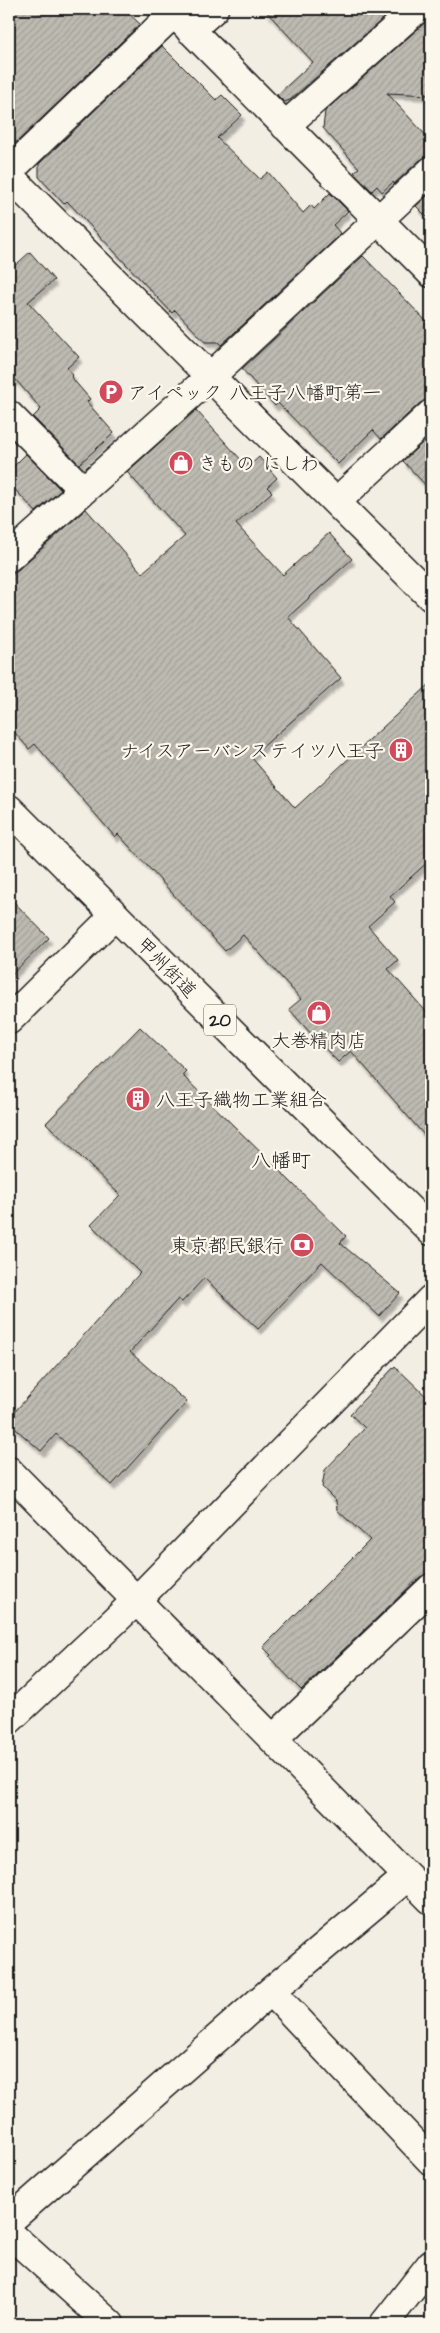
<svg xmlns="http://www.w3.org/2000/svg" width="440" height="2333" viewBox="0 0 440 2333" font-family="'Architects Daughter','Klee One',sans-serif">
<defs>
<pattern id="building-hatch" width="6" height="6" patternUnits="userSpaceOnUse" patternTransform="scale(1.25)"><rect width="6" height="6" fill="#bdbab1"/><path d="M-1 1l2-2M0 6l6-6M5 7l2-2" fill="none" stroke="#a29f98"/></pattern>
<filter id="shadow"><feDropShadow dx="3" dy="5.5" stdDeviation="1" flood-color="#0004"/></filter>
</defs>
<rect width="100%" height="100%" fill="#f2eee4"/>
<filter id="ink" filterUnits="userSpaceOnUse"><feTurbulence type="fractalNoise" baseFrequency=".02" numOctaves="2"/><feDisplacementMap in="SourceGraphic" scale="10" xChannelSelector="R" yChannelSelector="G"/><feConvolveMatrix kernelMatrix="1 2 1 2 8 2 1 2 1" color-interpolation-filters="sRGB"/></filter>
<g filter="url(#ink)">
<path fill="url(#building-hatch)" stroke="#1c1c1c" filter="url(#shadow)" d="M9,9h115l16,15 -123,118 -8,-1z
M264,9h130l-104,91 -6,2 -7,-7 36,-33z
M431,15v80l-44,-2 44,48v15l-11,4 -26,24 -1,-2 -11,10 -5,-6 -5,5 -18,-19 5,-4 -36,-40 2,-17 102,-90z
M162,46l54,54 6,-5 20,20 -25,23 43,41 8,-7 35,41 8,-8 3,4 16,-16 18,18 -15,14 8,9 -120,111 -3,-3h-13l-30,-32 -3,3 -105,-112 -3,3 -25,-27v-13z
M431,192v29l-15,-15z
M30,252l24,28 -26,22 51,55 -12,11 6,7 -2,2 19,22 -3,3 27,31 -35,31 -46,-47 8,-8 -25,-29h-7v-109z
M363,256l68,70v73l-11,4 -39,36 -8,-9 -35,34 -60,-61 -3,3 -33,-37z
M196,410l48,53 1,-2 4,5 10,-9 18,21 -10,9 5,5 -36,32 47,51 46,-42 23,26 -64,58 53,61 -90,79 44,51 136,-125v176l-41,37 5,6 -27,24 30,34 -10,9 43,48v126l-80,-92 -13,11 -25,-26 -24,-27 12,-10 -58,-64 -18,16 -107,-117 -3,3 -80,-93 -6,5 -20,-23v-148l77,-69 56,64 43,-37 -58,-64z
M431,435v56l-28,-30z
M26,454l35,36 -25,22 -27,-29v-12z
M9,897l40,41 -40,39z
M140,1027l46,44 -4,4 164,161 -6,7 60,50 -21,23 -57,-54 -64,67 -54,-51 -22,24 -4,-3 -48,53 57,50 -75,83 -56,-51 -15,17 -32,-28v-5l131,-145 -49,-48 29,-30 -74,-72z
M395,1366l36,35v172l-11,4 -119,113 -32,-33 2,-2 -8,-8 107,-107 -33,-30 -1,-9 -14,-14 3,-17 40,-42 -15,-14z"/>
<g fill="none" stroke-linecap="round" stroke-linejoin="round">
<defs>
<path id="minor" d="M170,9l261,264
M190,30l24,-21
M285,126l132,-117
M9,171l165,-158
M9,176l422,421
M9,415l74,75
M336,502l95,-88
M9,557l201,-180 221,-206
M9,1020l106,-105
M9,1471l422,429
M9,1720l127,-119 295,-302
M273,1739l158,-151
M271,1991l160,170
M9,2221l262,-230 136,-114
M9,2233l101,91
M384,2324l47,-60"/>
<path id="highway" d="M9,809l422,422"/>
</defs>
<use href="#minor" stroke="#1c1c1c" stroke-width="31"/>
<use href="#highway" stroke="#1c1c1c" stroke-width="31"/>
<use href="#minor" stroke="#fbf7ec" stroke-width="28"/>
<use href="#highway" stroke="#fbf7ec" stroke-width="28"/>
</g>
</g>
<defs>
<symbol id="parking-disc" viewBox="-11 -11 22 22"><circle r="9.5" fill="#d1495b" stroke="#fbf7ec"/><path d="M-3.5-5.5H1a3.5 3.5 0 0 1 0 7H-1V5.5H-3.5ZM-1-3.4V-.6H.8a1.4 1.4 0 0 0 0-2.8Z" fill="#fff"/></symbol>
<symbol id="shop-disc" viewBox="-11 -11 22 22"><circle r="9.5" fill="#d1495b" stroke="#fbf7ec"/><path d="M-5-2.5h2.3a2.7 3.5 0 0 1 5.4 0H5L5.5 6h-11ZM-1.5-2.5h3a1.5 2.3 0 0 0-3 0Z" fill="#fff"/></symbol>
<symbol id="building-disc" viewBox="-11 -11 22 22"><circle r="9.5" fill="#d1495b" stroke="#fbf7ec"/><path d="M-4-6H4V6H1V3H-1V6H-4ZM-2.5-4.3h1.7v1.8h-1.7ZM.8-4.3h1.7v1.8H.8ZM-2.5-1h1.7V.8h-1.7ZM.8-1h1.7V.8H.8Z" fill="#fff"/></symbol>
<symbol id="bank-disc" viewBox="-11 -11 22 22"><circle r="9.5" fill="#d1495b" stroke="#fbf7ec"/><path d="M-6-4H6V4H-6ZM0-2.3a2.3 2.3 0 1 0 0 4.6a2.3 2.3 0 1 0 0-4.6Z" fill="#fff"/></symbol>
</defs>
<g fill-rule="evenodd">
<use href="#parking-disc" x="97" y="378" width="28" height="28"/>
<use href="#shop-disc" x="167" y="449" width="28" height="28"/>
<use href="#building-disc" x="387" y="736" width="28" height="28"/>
<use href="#shop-disc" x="305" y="999" width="28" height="28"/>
<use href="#building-disc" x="124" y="1085" width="28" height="28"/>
<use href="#bank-disc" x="288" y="1231" width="28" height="28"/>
</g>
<g text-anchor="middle" stroke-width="4.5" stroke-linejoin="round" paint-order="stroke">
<rect fill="#fbf7ec" stroke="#5f5e5a" stroke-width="1" x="204" y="1004.5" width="32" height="31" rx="4"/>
<g font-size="18" font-weight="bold" fill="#1c1c1c">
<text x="220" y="1026">20</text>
</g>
<g font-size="19" fill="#1c1c1c" stroke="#fbf7ec" text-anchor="start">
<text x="128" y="399">アイペック 八王子八幡町第一</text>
<text x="198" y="470">きもの にしわ</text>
<text x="384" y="757" text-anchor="end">ナイスアーバンステイツ八王子</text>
<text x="319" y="1047" text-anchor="middle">大巻精肉店</text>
<text x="156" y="1106">八王子織物工業組合</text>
<text x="284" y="1252" text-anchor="end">東京都民銀行</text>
</g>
<g font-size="19" fill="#1c1c1c" stroke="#fbf7ec">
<text transform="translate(167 967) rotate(45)" y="7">甲州街道</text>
</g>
<g font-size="20" fill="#1c1c1c" stroke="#fbf7ec">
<text x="281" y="1167">八幡町</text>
</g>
</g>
<rect width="440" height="2333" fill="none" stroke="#fbf7ec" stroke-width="30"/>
<rect x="15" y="15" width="410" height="2303" fill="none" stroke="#1c1c1c" stroke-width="2" filter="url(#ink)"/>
</svg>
